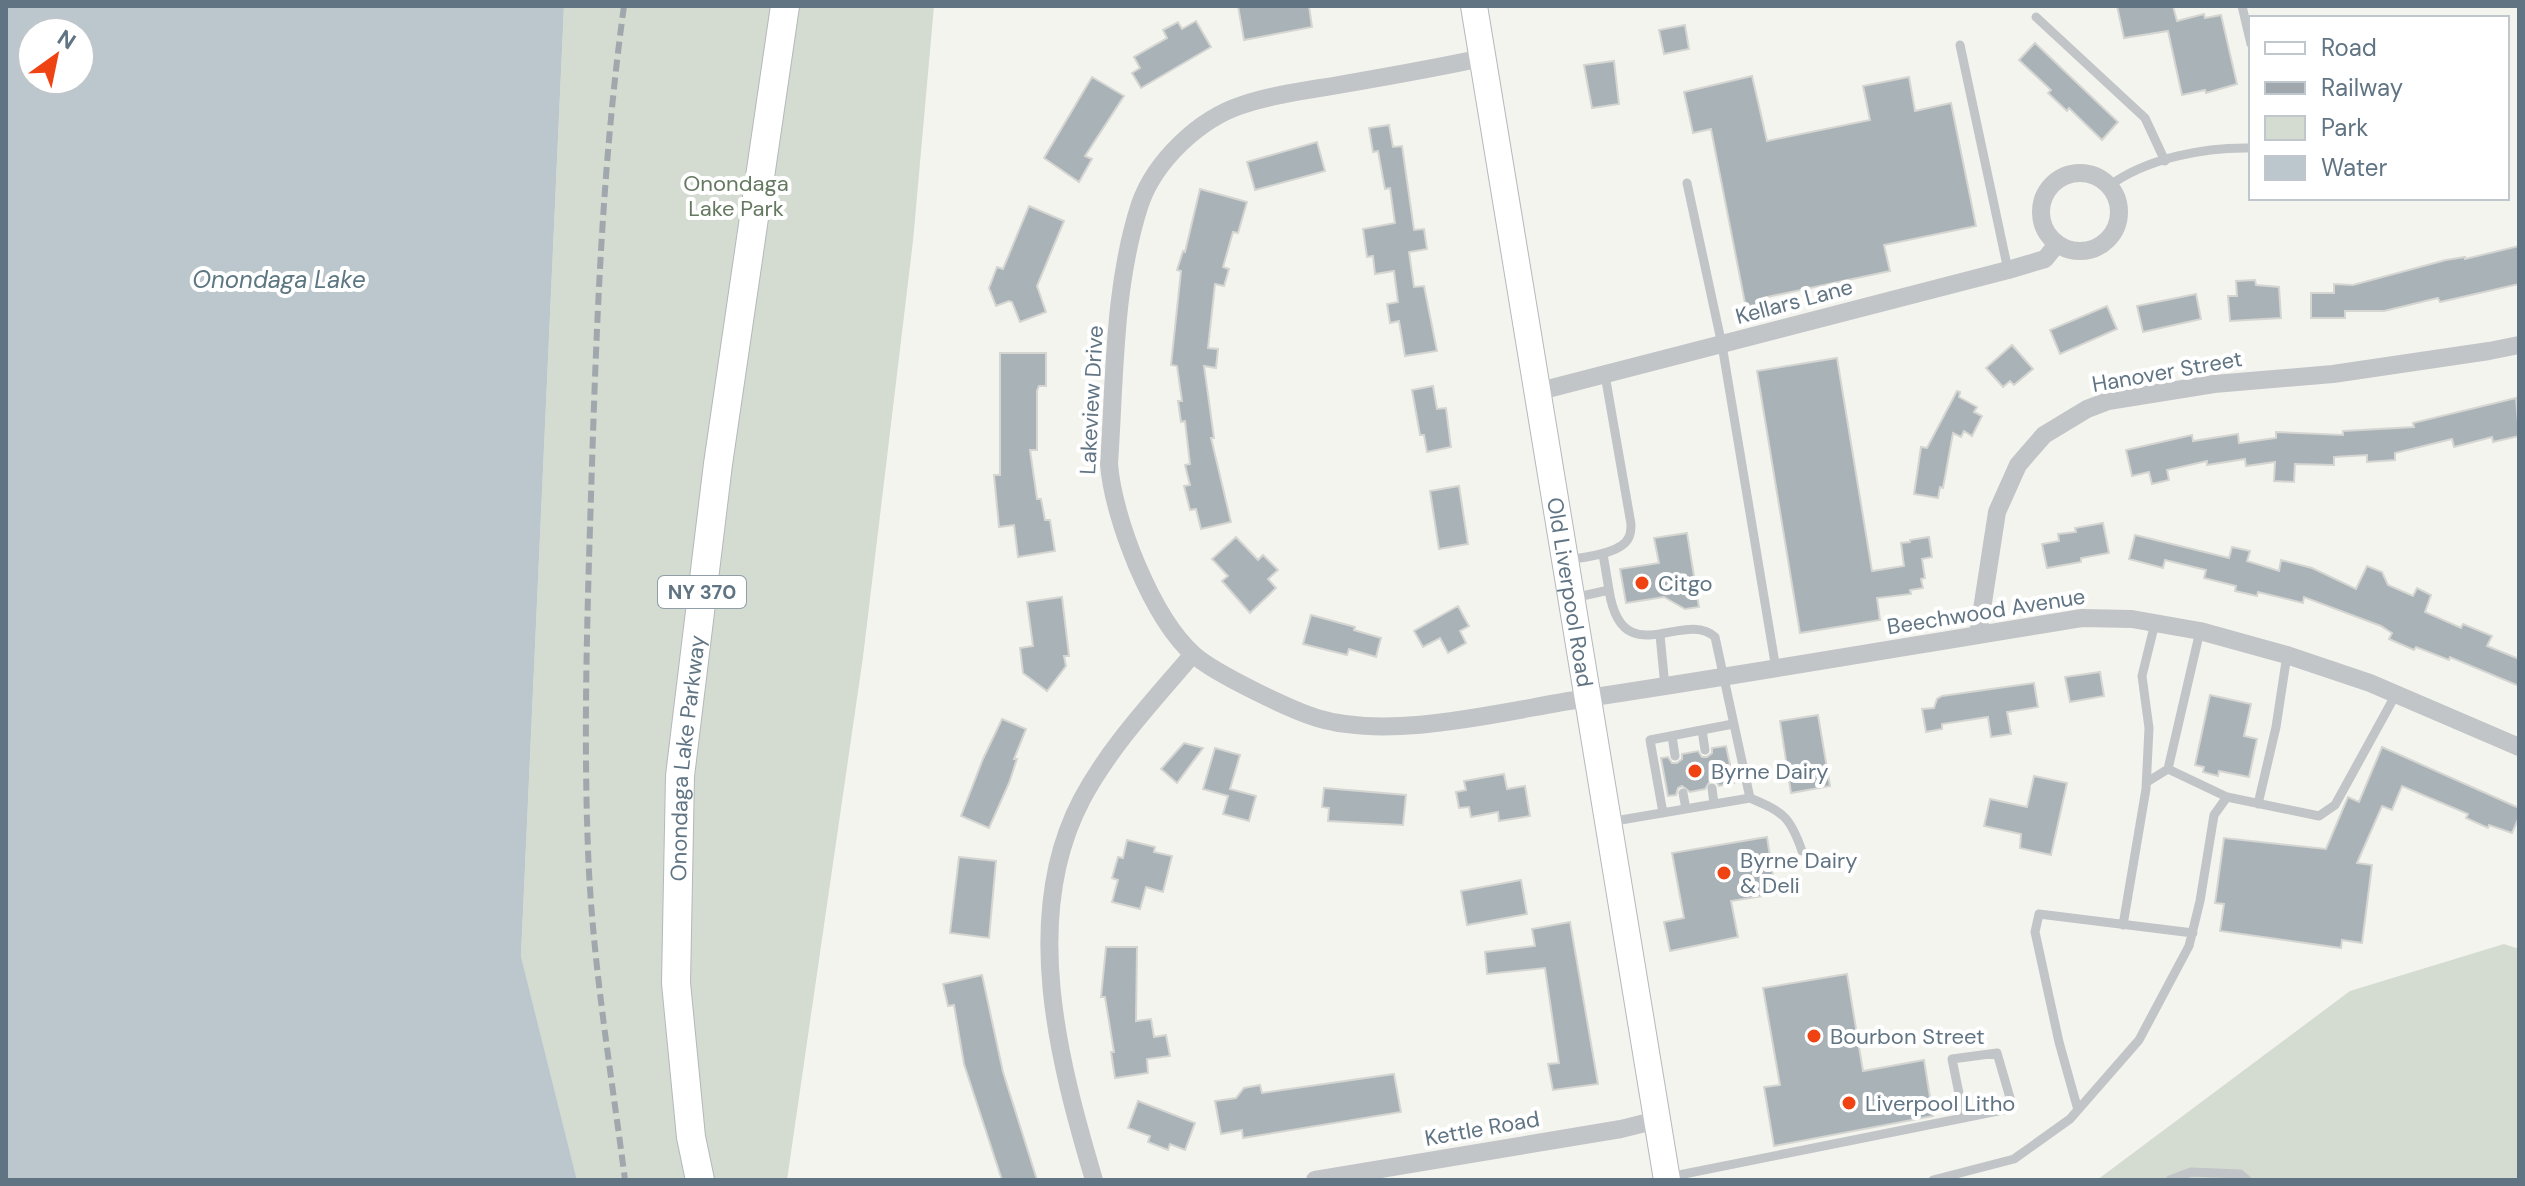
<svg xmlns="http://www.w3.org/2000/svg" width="2525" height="1186" viewBox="0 0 2525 1186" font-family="'DM Sans',sans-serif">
<rect width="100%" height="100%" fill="#f4f4ef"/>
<path fill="#d4dbd0" d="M564,6h370l-21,235 -50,416 -76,523h-210l-56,-224z
M2504,944l15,5v231h-422l253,-189z"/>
<path fill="#bbc7cc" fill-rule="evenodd" d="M6,6h558l-43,950 56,224h-571zM32,32h48v48h-48z"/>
<path fill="#a9b2b7" stroke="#d5d5d2" stroke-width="2" d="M1238,6h71l3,21 -68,13z
M2117,6h56l4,15 27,-7 1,4 16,-3 16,69 -31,9 -1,-3 -23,5 -14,-64 -44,7z
M1196,21l15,26 -70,41 -9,-15 8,-5 -6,-11 33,-19 -4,-8 15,-8 4,7z
M1685,25l4,24 -25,5 -5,-24z
M2035,43l83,79 -16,18 -33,-32 -2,3 -19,-18 3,-3 -32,-30z
M1614,61l5,43 -27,4 -8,-43z
M1752,76l15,65 103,-21 -7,-34 46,-9 6,34 36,-8 25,123 -92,19 6,26 -123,26 2,6 -23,5 -35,-179 -18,4 -9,-41z
M1092,77l32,19 -39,60 7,3 -13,23 -35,-24z
M1389,125l4,22 9,-1 12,84 10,-1 3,20 -18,3 5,35 10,-1 13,65 -32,5 -6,-35 -9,2 -3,-19 11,-2 -4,-31 -19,3 -2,-18 -6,1 -4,-28 32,-6 -5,-35 -5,1 -7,-38 -5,1 -4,-24z
M1317,142l8,29 -70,19 -8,-28z
M1200,189l47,13 -9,31 -5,-1 -10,35 6,2 -5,17 -9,-2 -7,64 10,1 -2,19 -12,-2 10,72h-3l20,84 -30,7 -5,-20 -6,1 -6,-24 6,-1 -5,-20 5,-1 -5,-43 -4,1 -3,-21h4l-5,-35 -6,-1 10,-94 -4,-1 6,-19 2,1z
M1029,206l35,15 -27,65 9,26 -26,10 -8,-20 -3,-1 -13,5 -7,-18 8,-21 6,2z
M2519,246v38l-79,18 -2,-4 -54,13h-39v7h-34v-25h23v-9l19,1 93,-25 19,-3v2z
M2255,280l1,5 23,2 2,31 -51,3 -2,-25h9l-1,-15z
M2196,294l5,25 -58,13 -6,-26z
M2107,306l10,23 -57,25 -10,-24z
M2012,345l21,24 -19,16 -4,-4 -7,6 -17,-19z
M1000,353h46v33h-7l-2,5v59h-7l7,49h4l4,21h5l5,31 -37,6 -4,-32 -15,2 -5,-52h6z
M1837,358l35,213 32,-5 -3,-23 9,-1v-2l19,-3 3,20 -10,2 3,19 -4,1 2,9 -13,2 1,4 -34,4 3,22 -80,13 -43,-262z
M1433,386l4,23 9,-1 5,39 -24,5 -3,-17h-4l-8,-45z
M1957,391l3,1 -1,5 18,10 -3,5 8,4 -10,20 -8,-5 -3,6 -8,-4 -10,55 -3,-1 -2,11 -24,-4 7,-47 6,1z
M2516,398l3,38 -26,6 -1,-5 -38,10 -2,-8 -57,14v7l-28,2v-7l-33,2v8l-39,-1 -1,18 -20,-1 1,-19 -29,4 -1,-7 -38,6v-4l-40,9 2,10 -17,4 -3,-12 -17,4 -6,-26 66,-15 1,6 45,-7 1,9 37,-5v-6l67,3v-4l71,-4 -1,-4z
M1459,486l9,58 -29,5 -9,-58z
M2103,523l6,30 -28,5v4l-34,6 -5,-24 17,-3 -1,-7 18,-2 -1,-4z
M1687,533l12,74 -14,2 -21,-12 -38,6 -6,-34 39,-6 -5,-25z
M2135,535l94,23 3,-11 18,4 -3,10 32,10 2,-11 31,8 44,21 11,-23 15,6 6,13 25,11 4,-8 14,7 -6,17 36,16 2,-4 29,12 -5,10 32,13v27l-69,-29 -1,3 -33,-13 -2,3 -25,-11 3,-6 -11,-7 -77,-29 -1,6 -45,-11 -1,4 -22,-5 1,-5 -32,-8 2,-8 -41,-10 -2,8 -34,-9z
M1236,537l22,23 5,-5 15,15 -10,9 8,9 -26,25 -28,-32 6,-5 -16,-17z
M1062,597l7,59h-5l2,10 -19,25 -24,-18 -3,-25 13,-2 -6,-44z
M1458,606l11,20 -9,5 6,12 -18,10 -8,-15 -17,9 -9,-16z
M1311,615l44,12 -1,3 27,8 -5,19 -27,-8 -2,6 -44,-11z
M2100,672l4,24 -34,6 -5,-25z
M2034,683l4,24 -31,5 4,22 -20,3 -3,-20 -46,7v5l-16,3 -4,-23 12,-1 3,-9 5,-3z
M2210,695l41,9 -7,32 13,3 -8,38 -30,-6 -1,5 -15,-4 1,-5 -9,-2z
M1818,715l12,71 -39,7 -11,-72z
M1002,719l24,10 -12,30h3l-8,24 -20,45 -28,-12 22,-57z
M1184,743l19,5 -26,35 -16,-14z
M1726,746l8,37 -15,3 -3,-5h-6l-5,8 -15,3 -8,-6 -4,2 -2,7 -8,1 -7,-38 7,-1 4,6h5l5,-4v-5l16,-3 4,6h5l5,-4v-5z
M2382,747l137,61v9l-7,16 -23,-8 -1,3 -22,-10 2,-4 -66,-28 -10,24 -10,-4 -25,57 15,2 -10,78 -20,-3 -1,8 -121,-17 4,-27 -9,-1 9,-65 102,11 22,-52 11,5z
M1215,748l25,7 -10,34 26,7 -7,25 -26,-7 5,-18 -25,-7z
M1504,774l3,15 18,-3 5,30 -31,5 -1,-9 -27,5 -2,-10 -10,1 -3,-16 10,-2 -2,-9z
M2034,776l33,7 -16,72 -31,-7 1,-14 -37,-8 6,-27 37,8z
M1324,788l82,7 -3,30 -75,-4 1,-13 -7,-1z
M1767,837l9,57 -45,7 7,36 -68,14 -6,-29 20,-4 -12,-65z
M1127,840l28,7 -1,5 18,4 -9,36 -17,-5 -6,22 -28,-7 6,-22 -6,-2 6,-21 5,1z
M959,857l37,4 -7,77 -39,-5z
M1521,880l6,34 -60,11 -6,-34z
M1570,922l28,162 -45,6 -5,-26 11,-1 -14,-95 -58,6 -2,-22 50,-6 -3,-17z
M1106,947h31l-1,74 15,-2 3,18 12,-2 4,21 -23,3 1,14 -33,5 -4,-26h3l-9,-55h-4z
M1847,974l16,97 61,-11 9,56 -159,30 -10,-59 16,-2 -17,-97z
M982,975l21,97 34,108h-35l-38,-116 -10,-59 -6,1 -5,-22z
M1394,1074l7,38 -158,26 -1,-8 -21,4 -6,-33 21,-3 8,-10 16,-3 2,8z
M1138,1101l57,22 -10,27 -15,-6 -2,6 -20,-8 2,-6 -22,-8z"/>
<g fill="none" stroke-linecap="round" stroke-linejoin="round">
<defs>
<g id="secondary">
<path id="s1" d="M1474,6l193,1174"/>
</g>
<g id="primary">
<path id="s2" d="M700,1180l-9,-43 -15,-154 4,-207 38,-312 67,-458"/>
</g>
</defs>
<use href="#secondary" stroke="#b3b9bd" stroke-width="28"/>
<use href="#primary" stroke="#b4b8bc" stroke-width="30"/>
<path stroke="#c1c5c8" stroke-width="9" d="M2242,6l9,38
M2036,17l109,101 20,43
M1960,45l48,225
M1687,183l35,162 54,324
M2109,186c38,-28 96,-39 142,-38
M1603,554l6,36
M1568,560c16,-3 54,-6 61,-23 2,-4 2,-9 2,-13l-26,-149
M1573,598l36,-8c13,85 75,18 106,47l35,161 -141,24
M1660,635l5,52
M1702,730l3,20
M1672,736l3,20
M2168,769l59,28
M2147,782l21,-13 32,-138
M1712,788l2,16
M1683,793l3,16
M1750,798c33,14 40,18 52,53
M2258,804l18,-77 11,-72
M1663,813l-13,-73 83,-16
M2123,925l23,-136 3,-61 -7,-52 13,-53
M2078,1110l-19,-68 -24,-110 4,-18 154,19
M1669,1177l344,-69 -16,-55 -45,6 12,59
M1933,1180l81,-21 56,-40 69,-79 50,-94 11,-45 14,-86 13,-18 92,19 16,-11 61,-111
M2170,1180l21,-8 49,2 7,6"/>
<path stroke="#c1c5c8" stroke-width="18" d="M1482,58c-46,10 -92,18 -138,26 -34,6 -69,10 -102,21 -43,14 -87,56 -102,99 -27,83 -25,174 -31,260 4,54 43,154 85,191 22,19 95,54 123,63 75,23 187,-7 264,-19 167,-25 334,-54 501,-81l50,1 68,12 87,24 83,28 149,64
M2041 212a39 39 0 1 1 78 0a39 39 0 1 1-78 0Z
M1536,392l472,-122 37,-11 12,-15
M1978,635l19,-123 21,-47 26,-30 43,-26 21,-8 106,-17 119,-10 156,-23 30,-6
M1094,1180c-35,-118 -74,-264 -12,-381 29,-54 72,-99 111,-145
M1315,1180l306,-51 36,-9"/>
<use href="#secondary" stroke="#fff" stroke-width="26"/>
<use href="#primary" stroke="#fff" stroke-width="28"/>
<path stroke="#a1a8ad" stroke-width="6" stroke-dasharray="12 6" stroke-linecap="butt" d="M624,6c-21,151 -27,305 -32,458 -4,128 -9,257 -4,386 4,110 23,221 37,330"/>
</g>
<g fill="#ef4314" stroke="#fff" stroke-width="3">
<circle cx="1642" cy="583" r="8"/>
<circle cx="1695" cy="771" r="8"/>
<circle cx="1724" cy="873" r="8"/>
<circle cx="1814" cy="1036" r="8"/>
<circle cx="1849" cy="1103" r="8"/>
</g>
<g text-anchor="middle" stroke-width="8" stroke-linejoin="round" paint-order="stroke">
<rect fill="#fff" stroke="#909ea8" stroke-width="2" x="658" y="576" width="88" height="32" rx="6"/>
<g font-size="20" font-weight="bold" fill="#607483">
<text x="702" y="599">NY 370</text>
</g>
<g font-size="22" fill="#657960" stroke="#fff">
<text x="736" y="191">Onondaga<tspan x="736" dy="25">Lake Park</tspan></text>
</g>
<g font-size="22" fill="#607483" stroke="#fff">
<text transform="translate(1794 301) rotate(-15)" y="8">Kellars Lane</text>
<text transform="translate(2167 371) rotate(-10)" y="8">Hanover Street</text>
<text transform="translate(1091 400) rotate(-87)" y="8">Lakeview Drive</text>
<text dy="8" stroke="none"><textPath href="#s1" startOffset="594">Old Liverpool Road</textPath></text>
<text transform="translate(1986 611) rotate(-9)" y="8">Beechwood Avenue</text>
<text dy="8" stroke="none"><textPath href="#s2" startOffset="424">Onondaga Lake Parkway</textPath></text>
<text transform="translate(1482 1128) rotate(-10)" y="8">Kettle Road</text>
</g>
<g font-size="22" fill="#607483" stroke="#fff" text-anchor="start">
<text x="1658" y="591">Citgo</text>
<text x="1711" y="779">Byrne Dairy</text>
<text x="1740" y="868">Byrne Dairy<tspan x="1740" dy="25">&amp; Deli</tspan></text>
<text x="1830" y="1044">Bourbon Street</text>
<text x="1865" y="1111">Liverpool Litho</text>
</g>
<g font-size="24" font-style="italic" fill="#5c7781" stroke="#fff">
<text x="279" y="288">Onondaga Lake</text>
</g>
</g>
<rect width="2525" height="1186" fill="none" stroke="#607483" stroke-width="16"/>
<rect x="2249" y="16" width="260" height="184" fill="#ffffff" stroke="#bfc7cd" stroke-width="2"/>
<rect x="2265" y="42" width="40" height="12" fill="#ffffff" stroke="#bfc7cd" stroke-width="2"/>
<text x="2321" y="56" font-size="24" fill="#607483">Road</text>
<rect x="2265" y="82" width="40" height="12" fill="#a1a8ad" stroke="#bfc7cd" stroke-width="2"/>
<text x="2321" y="96" font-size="24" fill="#607483">Railway</text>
<rect x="2265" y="116" width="40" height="24" fill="#d4dbd0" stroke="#bfc7cd" stroke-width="2"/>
<text x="2321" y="136" font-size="24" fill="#607483">Park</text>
<rect x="2265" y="156" width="40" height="24" fill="#bbc7cc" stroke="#bfc7cd" stroke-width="2"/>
<text x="2321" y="176" font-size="24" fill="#607483">Water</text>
<g transform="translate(56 56) rotate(33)"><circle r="38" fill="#ffffff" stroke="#bfc7cd" stroke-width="2"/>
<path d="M0-6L14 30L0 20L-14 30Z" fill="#ef4314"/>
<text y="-12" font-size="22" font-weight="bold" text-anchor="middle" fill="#607483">N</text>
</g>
</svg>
